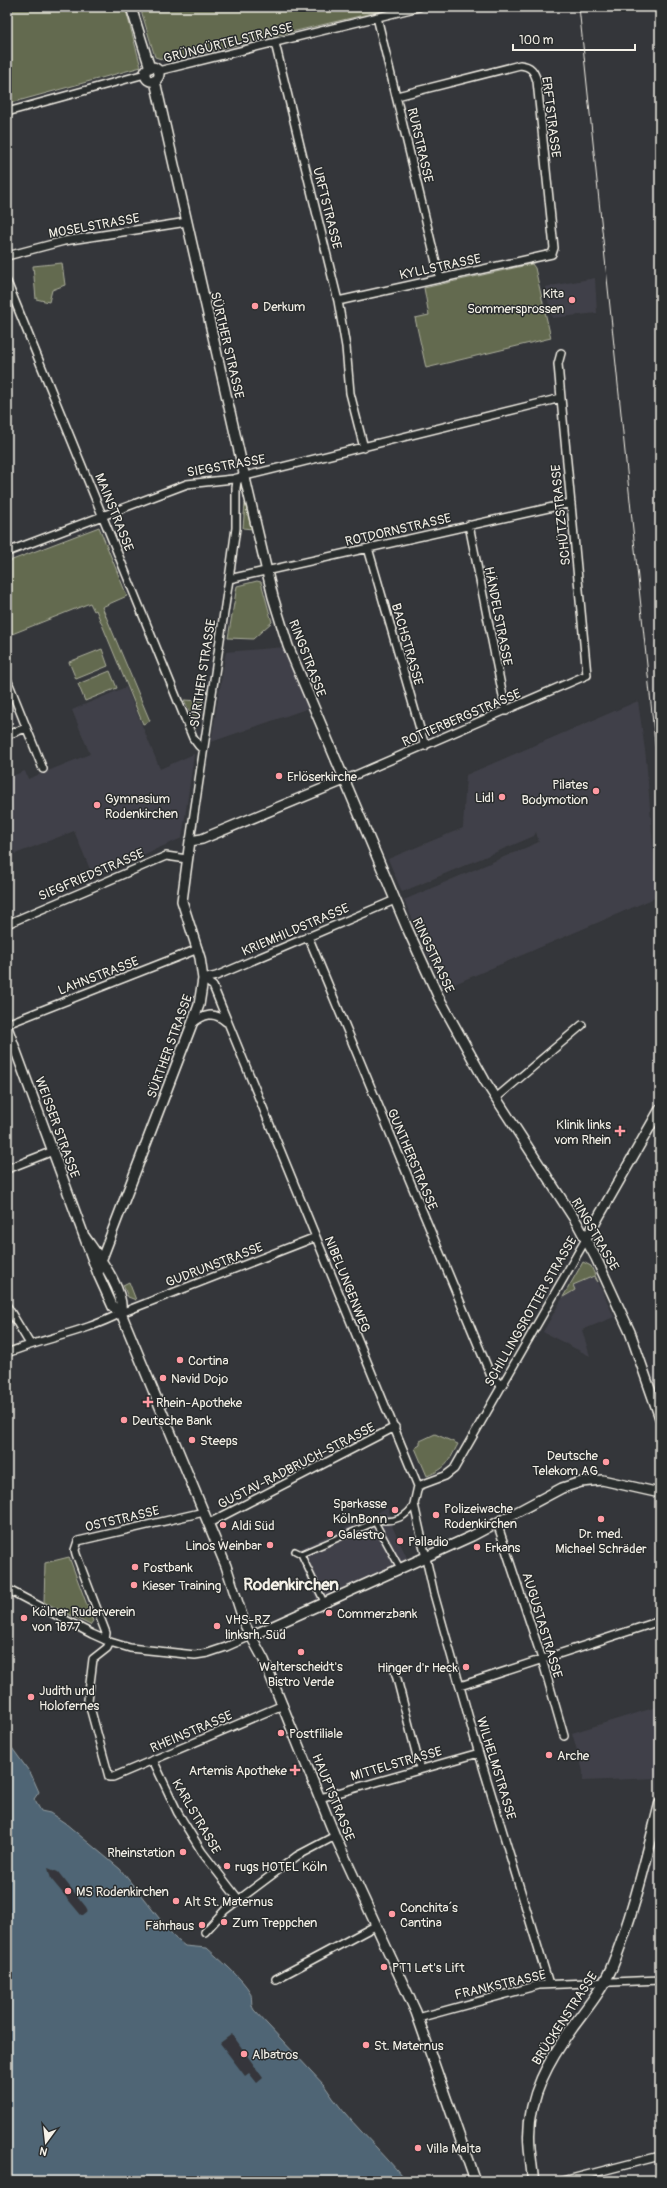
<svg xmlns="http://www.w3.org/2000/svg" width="667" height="2188" viewBox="0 0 667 2188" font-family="Pangolin,sans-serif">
<rect width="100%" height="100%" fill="#34363a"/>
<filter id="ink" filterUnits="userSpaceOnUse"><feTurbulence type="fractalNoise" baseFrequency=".025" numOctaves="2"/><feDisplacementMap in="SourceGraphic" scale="8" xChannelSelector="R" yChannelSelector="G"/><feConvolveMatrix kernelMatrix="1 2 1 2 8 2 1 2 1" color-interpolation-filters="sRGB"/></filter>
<g filter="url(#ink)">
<path fill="#414149" d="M595,278l2,35 -45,5 -7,-31z
M285,647l24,61 -98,34 15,-90z
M126,687l34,82 34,-15 -12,84 -89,38 -19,-45 -59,23 -5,-14 -3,1v-63l18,-7 3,8 62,-25 -18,-44z
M638,701l8,57 11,139 -214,92 -39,-89 135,-58 -3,-10 -2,4 -132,56 -14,-33 75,-31 3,-53z
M583,1262l8,4 23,51 -32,13 8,26 -47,-24z
M387,1508l4,8 -1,6 18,38 -91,41 -22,-50z
M660,1706v51l-4,21 -73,3v-10l-11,-38z"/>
<path fill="#636a50" stroke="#acae9c" d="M7,7h118l16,60 -134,37z
M140,7h258l-230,54 -13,-4z
M62,263l3,22 -13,5 -3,12 -13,-3 -3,-33z
M532,264l3,4 16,70 -125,30 -11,-50 14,-3 -5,-27z
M245,503l7,26 -9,-1z
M99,527l28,69 -25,11 48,114 -7,3 -47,-114 -2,1 -4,-8 -83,33v-74z
M257,581l4,1 11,40 -19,17 -25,-1 9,-52z
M102,649l6,17 -32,13 -7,-17z
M110,671l7,17 -32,13 -7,-17z
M184,700l19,1c-1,7 -1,14 -8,17l-6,-7z
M583,1262l8,4 7,16 -4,-6 -21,9 2,5 -12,7z
M129,1282l7,18 -8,-3 -5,-12z
M435,1434l23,10c-10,19 -11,24 -31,32l-12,-28 5,-3v-4z
M69,1557l24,64 -3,4 -46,-23 1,-39z"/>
<path fill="#506574" stroke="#929da2" d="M7,1741l24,33 8,18 -5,7 7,12 9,2 15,10 55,46 55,69 10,8 22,2c11,10 36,31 43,44 3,6 0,12 4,18l70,75c23,36 56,63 82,96h-399z"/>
<path fill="#34363a" d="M48,1868l10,4 28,35 2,4 -5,4h-2l-30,-36z
M232,2034l31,44 -6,5 -8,-10 -4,3 -25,-33z"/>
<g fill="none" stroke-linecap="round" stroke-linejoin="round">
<defs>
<path id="pedestrian" d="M375,1522l25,46
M295,1551l6,3
M324,1602l-23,-48 79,-34c14,3 27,-3 34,-16"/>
<path id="minor" d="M377,17l63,262
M275,43l63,258 8,46 4,46 14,55
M158,71l261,-64
M7,112l138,-38
M7,256l57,-15 123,-19
M7,282l186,456 6,8 4,2
M338,301l214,-47 2,-6 -17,-167c-3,-10 -6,-15 -17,-16l-123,31
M469,525l37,186
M368,548l57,198
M7,552l180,-68 46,-5 328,-81
M229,579l342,-76
M7,679l36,90
M7,735l19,-7
M344,780l243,-105 -26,-277 -3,-34 3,-11
M190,841l39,-262 7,-51v-40l1,-7 5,-4
M7,924l159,-68 21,3
M308,936l183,440 11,10
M203,979l10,7 205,500 -4,18 20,90 43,153 72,237
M203,979l13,-3 179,-76
M7,1024l191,-75
M192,1024c12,-10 22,-13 34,-2
M496,1098l86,-73
M7,1169l46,-18
M7,1306l23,38
M7,1353c38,-15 78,-21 114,-40l195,-76
M418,1486l27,-10 9,-7 132,-230
M209,1523l186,-96
M497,1523l45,136 22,77
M7,1589l85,45 18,8 20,6 65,7 13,-2 18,-6 25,-11
M105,1640l1,-7 -30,-79 -1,-4 3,-9 126,-29
M110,1642l-3,6 -14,11 -5,41 21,77h4l170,-72
M394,1667l26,101
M460,1686l200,-65
M153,1760l25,53 24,39 37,48
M320,1798l159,-45
M205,1932l20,-22 72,-54 38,-20
M276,1979l101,-54
M418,2018l121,-33 121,-5
M563,2181l97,-25"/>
<path id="tertiary" d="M131,7l19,61
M145 74a7 7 0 1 1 14 0a7 7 0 1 1-14 0Z
M155,81l93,410 25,106 15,49 119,282 31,68 47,85 92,142 19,35 34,74 30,86
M7,1027l91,247 15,33 8,6
M85,1237c13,19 40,53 36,76l105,253 19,59 19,35 71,176 81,176 59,169
M586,1239l74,-130
M98,1274l3,-13 91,-237 7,-19 4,-26 -3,-21 -18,-57 8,-60 12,-2 142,-59
M251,1636l221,-100 90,-48 19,-6 21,-2 58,13"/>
<path id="secondary" d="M533,2181c-1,-15 -4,-30 -4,-45 0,-41 20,-76 43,-108 14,-19 29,-37 39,-59 22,-53 35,-110 49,-165"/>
</defs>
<use href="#pedestrian" stroke="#f4f1e8" stroke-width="8"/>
<use href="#minor" stroke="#f4f1e8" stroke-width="10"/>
<use href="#tertiary" stroke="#f4f1e8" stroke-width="12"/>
<use href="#secondary" stroke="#f4f1e8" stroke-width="13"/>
<use href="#pedestrian" stroke="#2a2d2e" stroke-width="5"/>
<use href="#minor" stroke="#2a2d2e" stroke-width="7"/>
<use href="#tertiary" stroke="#2a2d2e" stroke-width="9"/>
<use href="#secondary" stroke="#2a2d2e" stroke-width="10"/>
<path stroke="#f4f1e8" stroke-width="1" d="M579,7l81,784"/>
</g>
</g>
<g fill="#ff9aa2" stroke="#2a2d2e" stroke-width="1.5">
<circle cx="572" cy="300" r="4"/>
<circle cx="255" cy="306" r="4"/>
<circle cx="279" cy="776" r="4"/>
<circle cx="596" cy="791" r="4"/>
<circle cx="502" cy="797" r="4"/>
<circle cx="97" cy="805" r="4"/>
<path d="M618 1125h4v4h4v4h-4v4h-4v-4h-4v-4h4z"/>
<circle cx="180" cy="1360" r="4"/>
<circle cx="163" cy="1378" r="4"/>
<path d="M146 1396h4v4h4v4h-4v4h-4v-4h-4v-4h4z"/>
<circle cx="124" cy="1420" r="4"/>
<circle cx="192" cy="1440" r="4"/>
<circle cx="606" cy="1462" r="4"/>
<circle cx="395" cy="1510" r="4"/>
<circle cx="436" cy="1515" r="4"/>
<circle cx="601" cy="1519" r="4"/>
<circle cx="223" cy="1525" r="4"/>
<circle cx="330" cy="1534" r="4"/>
<circle cx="400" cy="1541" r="4"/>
<circle cx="270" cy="1545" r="4"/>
<circle cx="477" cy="1547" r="4"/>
<circle cx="135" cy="1567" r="4"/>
<circle cx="134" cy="1585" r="4"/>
<circle cx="329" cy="1613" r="4"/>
<circle cx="24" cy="1618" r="4"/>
<circle cx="217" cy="1626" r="4"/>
<circle cx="301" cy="1652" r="4"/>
<circle cx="466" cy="1667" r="4"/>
<circle cx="31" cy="1697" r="4"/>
<circle cx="281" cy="1733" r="4"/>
<circle cx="549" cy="1755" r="4"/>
<path d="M293 1764h4v4h4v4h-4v4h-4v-4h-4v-4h4z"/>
<circle cx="183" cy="1852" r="4"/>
<circle cx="227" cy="1866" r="4"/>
<circle cx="68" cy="1891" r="4"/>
<circle cx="176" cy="1901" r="4"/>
<circle cx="392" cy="1914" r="4"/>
<circle cx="224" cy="1922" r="4"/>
<circle cx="202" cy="1925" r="4"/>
<circle cx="384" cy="1967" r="4"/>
<circle cx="366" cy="2045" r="4"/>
<circle cx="244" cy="2054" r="4"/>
<circle cx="418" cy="2148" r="4"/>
</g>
<g text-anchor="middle" stroke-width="3" stroke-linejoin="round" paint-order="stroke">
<g font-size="13" fill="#f4f1e8" stroke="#2a2d2e">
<text transform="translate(228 42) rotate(-14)" y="5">GRÜNGÜRTELSTRASSE</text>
<text transform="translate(552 117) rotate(83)" y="5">ERFTSTRASSE</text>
<text transform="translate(421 145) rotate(77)" y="5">RURSTRASSE</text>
<text transform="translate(328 208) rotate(76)" y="5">URFTSTRASSE</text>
<text transform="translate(94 225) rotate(-10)" y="5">MOSELSTRASSE</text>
<text transform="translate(440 266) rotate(-12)" y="5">KYLLSTRASSE</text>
<text transform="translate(228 345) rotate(77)" y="5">SÜRTHER STRASSE</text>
<text transform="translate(226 465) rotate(-10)" y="5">SIEGSTRASSE</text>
<text transform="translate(115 512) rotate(68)" y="5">MAINSTRASSE</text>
<text transform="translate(560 515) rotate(-96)" y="5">SCHÜTZSTRASSE</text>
<text transform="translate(398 529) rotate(-13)" y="5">ROTDORNSTRASSE</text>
<text transform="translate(499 616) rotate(79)" y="5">HÄNDELSTRASSE</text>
<text transform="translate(408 644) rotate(74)" y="5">BACHSTRASSE</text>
<text transform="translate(308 658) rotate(69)" y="5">RINGSTRASSE</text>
<text transform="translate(202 673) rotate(-81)" y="5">SÜRTHER STRASSE</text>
<text transform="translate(461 717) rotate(-23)" y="5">ROTTERBERGSTRASSE</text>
<text transform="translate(91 874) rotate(-23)" y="5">SIEGFRIEDSTRASSE</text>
<text transform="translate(295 929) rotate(-23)" y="5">KRIEMHILDSTRASSE</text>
<text transform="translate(434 955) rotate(65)" y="5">RINGSTRASSE</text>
<text transform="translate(98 975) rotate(-21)" y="5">LAHNSTRASSE</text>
<text transform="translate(169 1046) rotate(-70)" y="5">SÜRTHER STRASSE</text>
<text transform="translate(58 1127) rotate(70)" y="5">WEISSER STRASSE</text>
<text transform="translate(413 1159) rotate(67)" y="5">GUNTHERSTRASSE</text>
<text transform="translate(596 1234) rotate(60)" y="5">RINGSTRASSE</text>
<text transform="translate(214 1264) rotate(-21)" y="5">GUDRUNSTRASSE</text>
<text transform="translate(348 1284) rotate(68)" y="5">NIBELUNGENWEG</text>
<text transform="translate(530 1311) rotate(-60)" y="5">SCHILLINGSROTTER STRASSE</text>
<text transform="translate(296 1465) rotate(-27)" y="5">GUSTAV-RADBRUCH-STRASSE</text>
<text transform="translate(122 1518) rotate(-13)" y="5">OSTSTRASSE</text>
<text transform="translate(543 1625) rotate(73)" y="5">AUGUSTASTRASSE</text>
<text transform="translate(191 1731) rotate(-23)" y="5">RHEINSTRASSE</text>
<text transform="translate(396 1763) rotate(-16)" y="5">MITTELSTRASSE</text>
<text transform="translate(497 1768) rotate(73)" y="5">WILHELMSTRASSE</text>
<text transform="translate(334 1797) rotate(68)" y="5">HAUPTSTRASSE</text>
<text transform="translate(197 1816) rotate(60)" y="5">KARLSTRASSE</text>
<text transform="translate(500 1984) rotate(-13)" y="5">FRANKSTRASSE</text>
<text transform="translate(564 2018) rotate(-57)" y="5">BRÜCKENSTRASSE</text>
</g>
<g font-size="13" fill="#f4f1e8" stroke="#2a2d2e" text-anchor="start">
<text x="564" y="298" text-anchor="end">Kita<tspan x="564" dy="15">Sommersprossen</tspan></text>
<text x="263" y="311">Derkum</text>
<text x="287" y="781">Erlöserkirche</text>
<text x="588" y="789" text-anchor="end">Pilates<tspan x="588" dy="15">Bodymotion</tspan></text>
<text x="494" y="802" text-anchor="end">Lidl</text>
<text x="105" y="803">Gymnasium<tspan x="105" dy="15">Rodenkirchen</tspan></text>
<text x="611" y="1129" text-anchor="end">Klinik links<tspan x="611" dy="15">vom Rhein</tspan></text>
<text x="188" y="1365">Cortina</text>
<text x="171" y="1383">Navid Dojo</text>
<text x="156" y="1407">Rhein-Apotheke</text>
<text x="132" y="1425">Deutsche Bank</text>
<text x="200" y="1445">Steeps</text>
<text x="598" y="1460" text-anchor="end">Deutsche<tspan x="598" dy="15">Telekom AG</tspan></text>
<text x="387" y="1508" text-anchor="end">Sparkasse<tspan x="387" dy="15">KölnBonn</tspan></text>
<text x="444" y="1513">Polizeiwache<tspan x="444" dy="15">Rodenkirchen</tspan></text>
<text x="231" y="1530">Aldi Süd</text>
<text x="601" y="1538" text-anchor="middle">Dr. med.<tspan x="601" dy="15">Michael Schräder</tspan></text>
<text x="338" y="1539">Galestro</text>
<text x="408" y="1546">Palladio</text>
<text x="262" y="1550" text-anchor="end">Linos Weinbar</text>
<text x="485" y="1552">Erkans</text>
<text x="143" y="1572">Postbank</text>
<text x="142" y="1590">Kieser Training</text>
<text x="32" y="1616">Kölner Ruderverein<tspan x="32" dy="15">von 1877</tspan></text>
<text x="337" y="1618">Commerzbank</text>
<text x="225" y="1624">VHS-RZ<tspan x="225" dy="15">linksrh. Süd</tspan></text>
<text x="301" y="1671" text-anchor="middle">Walterscheidt's<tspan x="301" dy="15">Bistro Verde</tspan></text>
<text x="458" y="1672" text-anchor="end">Hinger d'r Heck</text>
<text x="39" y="1695">Judith und<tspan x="39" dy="15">Holofernes</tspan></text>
<text x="289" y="1738">Postfiliale</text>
<text x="557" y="1760">Arche</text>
<text x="287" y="1775" text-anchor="end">Artemis Apotheke</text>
<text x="175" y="1857" text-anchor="end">Rheinstation</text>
<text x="235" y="1871">rugs HOTEL Köln</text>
<text x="76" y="1896">MS Rodenkirchen</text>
<text x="184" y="1906">Alt St. Maternus</text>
<text x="400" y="1912">Conchita´s<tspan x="400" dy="15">Cantina</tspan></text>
<text x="232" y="1927">Zum Treppchen</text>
<text x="194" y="1930" text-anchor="end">Fährhaus</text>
<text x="392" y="1972">PT1 Let's Lift</text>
<text x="374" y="2050">St. Maternus</text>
<text x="252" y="2059">Albatros</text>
<text x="426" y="2153">Villa Malta</text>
</g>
<g font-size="17" font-weight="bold" fill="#f4f1e8" stroke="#2a2d2e">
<text x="291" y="1590">Rodenkirchen</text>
</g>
</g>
<rect width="667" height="2188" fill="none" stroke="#2a2d2e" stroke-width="24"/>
<rect x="12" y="12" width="643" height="2164" fill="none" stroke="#f4f1e8" stroke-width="1.5" filter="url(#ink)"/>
<g transform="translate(46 2142) rotate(195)" stroke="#2a2d2e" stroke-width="3" paint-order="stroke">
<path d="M0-3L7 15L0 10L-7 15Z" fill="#f4f1e8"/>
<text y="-6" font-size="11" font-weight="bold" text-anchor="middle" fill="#f4f1e8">N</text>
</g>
<path d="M513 44v6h122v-6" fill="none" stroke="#f4f1e8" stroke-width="2"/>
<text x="519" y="44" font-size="12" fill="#f4f1e8" stroke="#2a2d2e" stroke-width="3" paint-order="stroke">100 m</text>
</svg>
